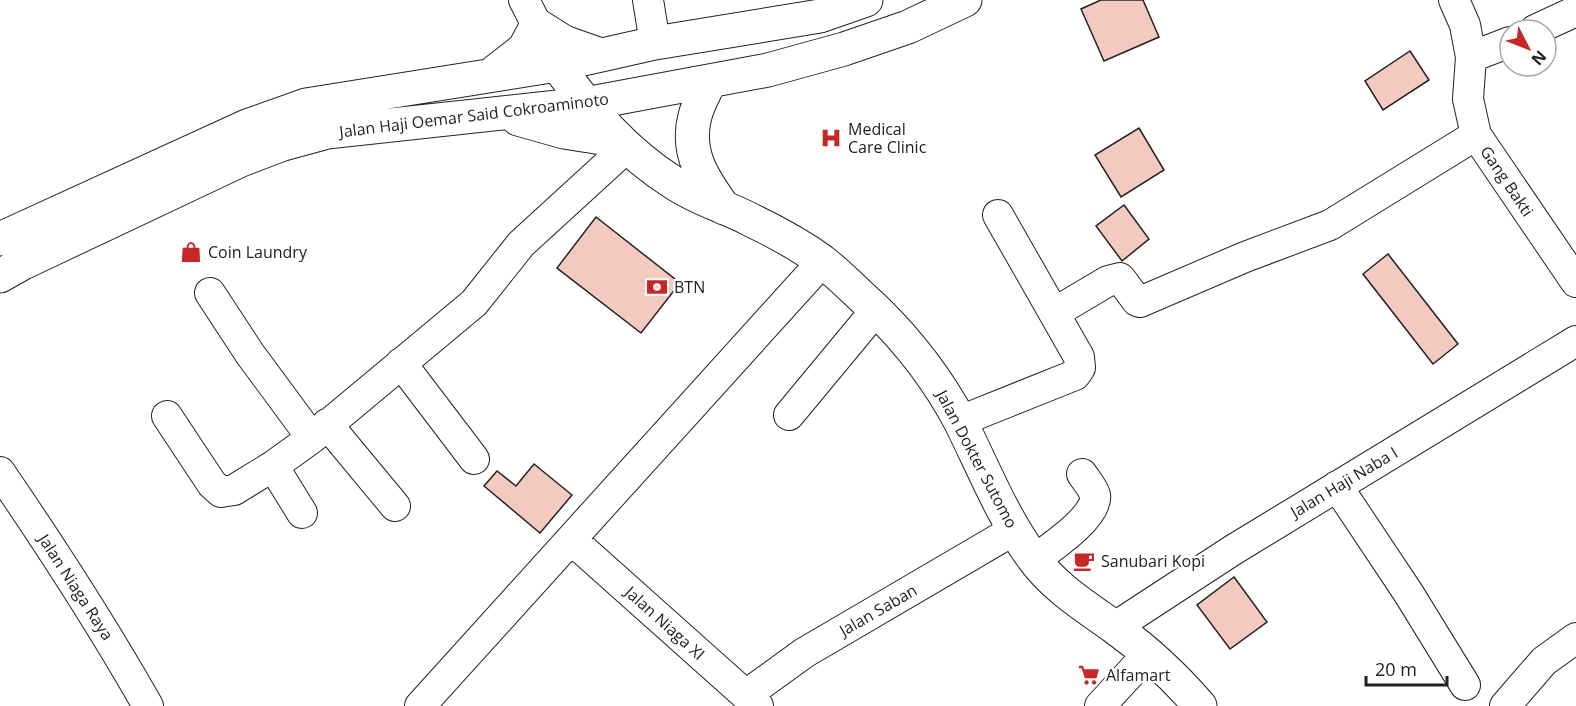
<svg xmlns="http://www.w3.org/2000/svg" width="1576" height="706" viewBox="0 0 1576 706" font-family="'Open Sans',sans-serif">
<rect width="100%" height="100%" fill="#fff"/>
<path fill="#f3c9c0" stroke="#222" stroke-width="1.5" d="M1101,0h42l16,37 -55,24 -23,-52z
M1410,51l19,29 -46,30 -18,-29z
M1139,128l25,42 -43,27 -26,-42z
M1124,205l25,34 -27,22 -26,-35z
M596,217l84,66 -39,50 -84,-65z
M1388,254l70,90 -25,20 -70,-90z
M534,464l38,31 -32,38 -56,-47 13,-15 19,15z
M1234,577l33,45 -37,27 -33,-44z"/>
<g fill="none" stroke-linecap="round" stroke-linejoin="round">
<defs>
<path id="minor" d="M524,0l23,45
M648,0l7,43
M1454,0l11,25 6,32 -3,42 8,36 100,147
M1535,30l41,-19
M1471,57l39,-15
M210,293l40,61 62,84
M1054,313l54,-32 12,-3 17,23 3,1 105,-45 85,-32 146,-90
M401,363l73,96
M789,415l87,-105
M167,416l45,68 9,8 13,-2 39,-24 39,-28 162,-135 47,-59 106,-97
M960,421l115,-46 5,-7 -1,-11 -81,-142
M327,424l68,82
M273,466l29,47
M0,472c52,76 102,153 148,234
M1337,486l72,108 56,91
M572,540l186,166
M1034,560c15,-11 65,-44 61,-65 -2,-7 -9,-15 -13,-21
M1115,627l118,-77 343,-209
M746,695l58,-42 210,-123
M420,706l402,-444
M1100,706l48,-52
M1505,706l39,-45 32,-23"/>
<path id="major" d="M557,65c33,46 68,87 117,118 23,16 50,23 75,36 25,12 51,26 73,42 18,14 35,32 52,47 34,33 65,73 87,115 23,46 41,93 72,135 22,30 52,48 81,69 32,23 61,50 86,79
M492,74l32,-25 13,-24 27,17 34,12
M710,81c-5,11 -12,23 -15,35 -10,37 9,64 29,92
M518,119l46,13 57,9
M0,239l247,-113 59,-21 251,-40 98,-22 165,-27 46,-16
M0,276l23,-13 218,-103 42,-16 44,-12 258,-28 183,-34 76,-21 64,-22 57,-27"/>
</defs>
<use href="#minor" stroke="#222" stroke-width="32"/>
<use href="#major" stroke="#222" stroke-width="35"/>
<use href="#minor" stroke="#fff" stroke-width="30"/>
<use href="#major" stroke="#fff" stroke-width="33"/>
</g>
<defs>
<symbol id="hospital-bare" viewBox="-9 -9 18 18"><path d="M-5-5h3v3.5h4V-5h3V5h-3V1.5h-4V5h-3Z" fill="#c62828" stroke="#fff" stroke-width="2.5" paint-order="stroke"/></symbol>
<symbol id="shop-bare" viewBox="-9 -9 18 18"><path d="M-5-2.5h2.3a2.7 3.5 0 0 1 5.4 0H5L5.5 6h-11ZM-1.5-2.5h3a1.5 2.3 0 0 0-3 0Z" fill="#c62828" stroke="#fff" stroke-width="2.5" paint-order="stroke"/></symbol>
<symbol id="bank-bare" viewBox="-9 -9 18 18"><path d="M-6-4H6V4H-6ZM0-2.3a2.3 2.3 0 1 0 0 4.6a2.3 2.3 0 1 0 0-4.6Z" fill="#c62828" stroke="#fff" stroke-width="2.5" paint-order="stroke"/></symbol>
<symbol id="cafe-bare" viewBox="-9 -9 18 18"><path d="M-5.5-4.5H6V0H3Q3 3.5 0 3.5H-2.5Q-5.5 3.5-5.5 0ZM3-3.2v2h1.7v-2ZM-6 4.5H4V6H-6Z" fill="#c62828" stroke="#fff" stroke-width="2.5" paint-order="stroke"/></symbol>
<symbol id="supermarket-bare" viewBox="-9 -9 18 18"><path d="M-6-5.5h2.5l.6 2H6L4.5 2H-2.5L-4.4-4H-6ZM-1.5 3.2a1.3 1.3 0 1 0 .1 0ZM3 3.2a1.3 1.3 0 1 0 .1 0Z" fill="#c62828" stroke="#fff" stroke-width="2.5" paint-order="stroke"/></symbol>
</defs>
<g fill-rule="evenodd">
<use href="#hospital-bare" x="816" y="123" width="30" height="30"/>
<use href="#shop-bare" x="176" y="237" width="30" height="30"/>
<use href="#bank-bare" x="642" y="272" width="30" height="30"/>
<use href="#cafe-bare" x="1069" y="546" width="30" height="30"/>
<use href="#supermarket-bare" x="1074" y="660" width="30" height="30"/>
</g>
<g text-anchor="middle" stroke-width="4.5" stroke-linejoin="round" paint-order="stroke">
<g font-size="16" fill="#222" stroke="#fff">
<text transform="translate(474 115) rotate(-7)" y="6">Jalan Haji Oemar Said Cokroaminoto</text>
<text transform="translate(1507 181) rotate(56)" y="6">Gang Bakti</text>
<text transform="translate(977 459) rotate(62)" y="6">Jalan Dokter Sutomo</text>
<text transform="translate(1344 482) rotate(-31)" y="6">Jalan Haji Naba I</text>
<text transform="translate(76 587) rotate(57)" y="6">Jalan Niaga Raya</text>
<text transform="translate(878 610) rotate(-30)" y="6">Jalan Saban</text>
<text transform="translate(665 623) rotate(42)" y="6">Jalan Niaga XI</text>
</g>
<g font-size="16" fill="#222" stroke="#fff" text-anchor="start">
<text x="848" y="135">Medical<tspan x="848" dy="18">Care Clinic</tspan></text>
<text x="208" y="258">Coin Laundry</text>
<text x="674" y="293">BTN</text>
<text x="1101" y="567">Sanubari Kopi</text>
<text x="1106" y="681">Alfamart</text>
</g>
</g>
<g transform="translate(1528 48) rotate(132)"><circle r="28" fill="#ffffff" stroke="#a7a7a7" stroke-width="1.5"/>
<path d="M0-4.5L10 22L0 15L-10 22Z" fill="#c62828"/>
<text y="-9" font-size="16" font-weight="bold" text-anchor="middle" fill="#222222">N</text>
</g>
<path d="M1366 676v9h81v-9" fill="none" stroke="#222222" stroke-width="3"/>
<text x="1375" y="676" font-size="18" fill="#222222" stroke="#ffffff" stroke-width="4.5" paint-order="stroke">20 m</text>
</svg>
